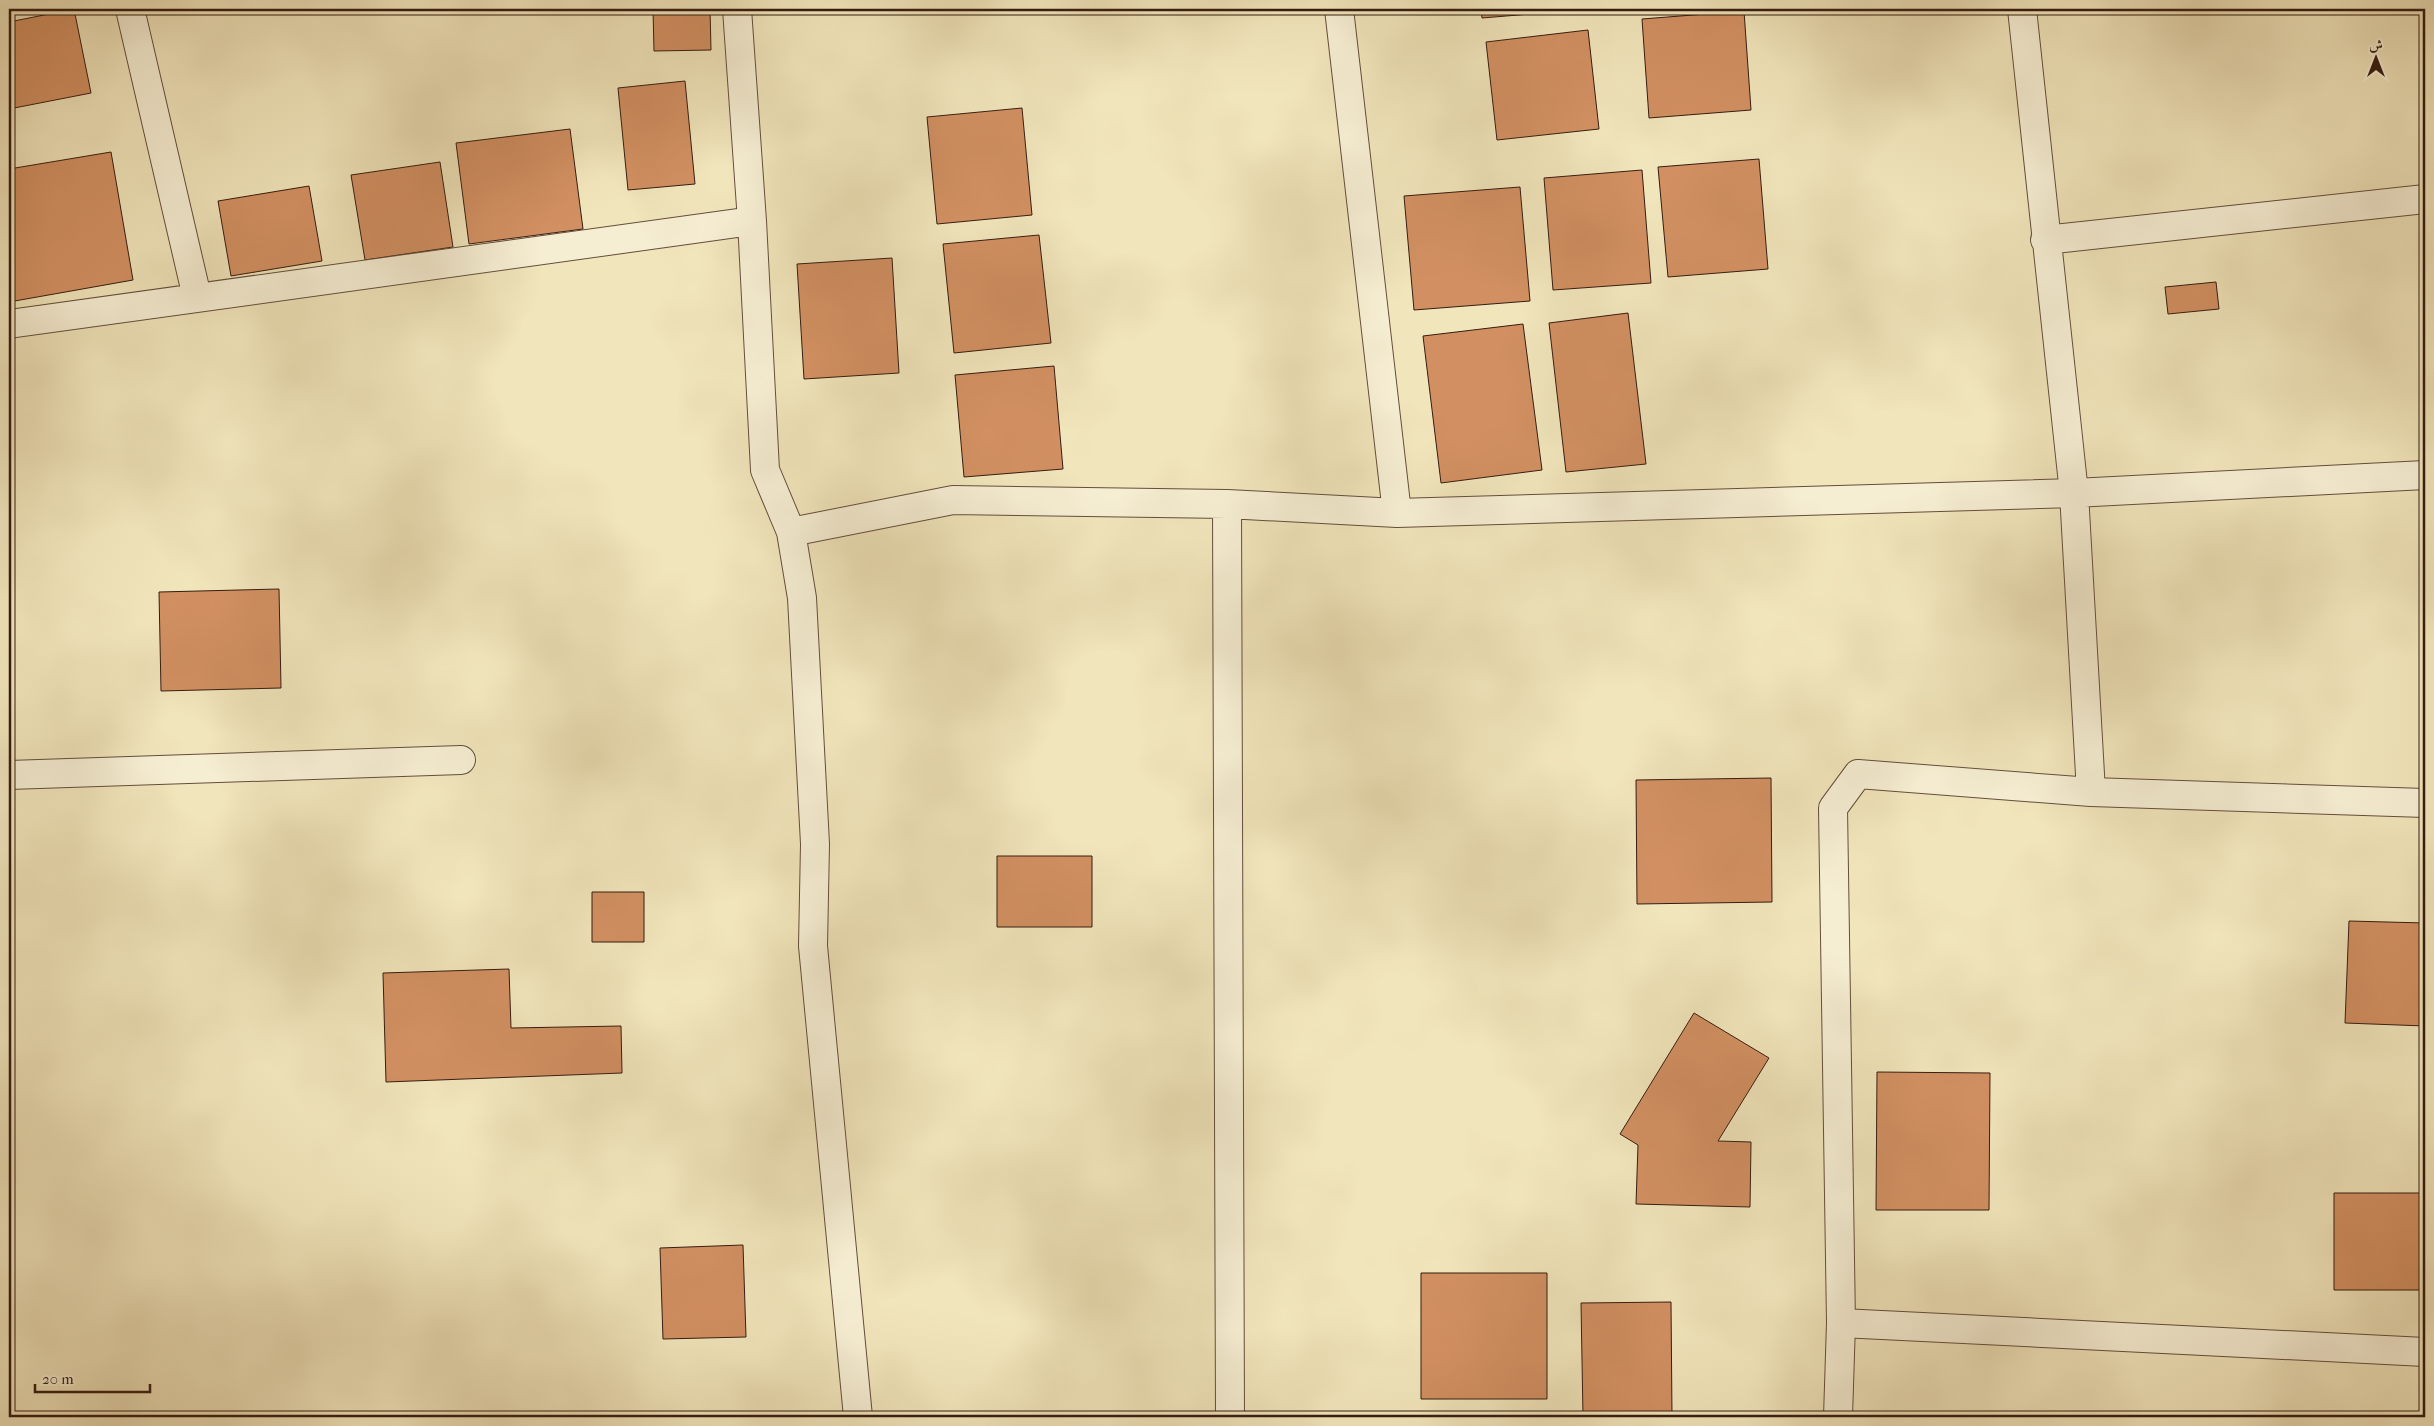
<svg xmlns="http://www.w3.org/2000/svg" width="2434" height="1426" viewBox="0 0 2434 1426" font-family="'IM FELL French Canon',Amiri,serif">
<rect width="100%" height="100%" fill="#f1e5bb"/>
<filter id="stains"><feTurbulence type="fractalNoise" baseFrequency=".004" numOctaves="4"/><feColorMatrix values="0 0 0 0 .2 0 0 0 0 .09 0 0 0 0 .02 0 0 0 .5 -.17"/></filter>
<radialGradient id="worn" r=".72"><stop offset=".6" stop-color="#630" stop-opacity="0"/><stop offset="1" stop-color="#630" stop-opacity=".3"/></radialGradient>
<path fill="#d29062" stroke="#351c11" d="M74,9l17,84 -82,16v-87z
M653,9h57l1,41 -57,1z
M1481,9h98v1l-97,8z
M1744,11l7,99 -102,8 -7,-99z
M1588,30l11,99 -102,11 -11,-98z
M685,81l10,103 -67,6 -10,-102z
M1022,108l10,107 -95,9 -10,-107z
M570,129l13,100 -114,15 -13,-101z
M111,152l22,128 -124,22v-133z
M1759,159l9,110 -100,8 -10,-110z
M440,162l13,85 -88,13 -14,-85z
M1642,170l9,113 -98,7 -9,-112z
M309,186l13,75 -91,15 -13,-75z
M1520,187l10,114 -116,9 -10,-114z
M1039,235l12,108 -97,10 -11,-109z
M892,258l7,115 -95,6 -7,-115z
M2216,282l3,27 -51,5 -3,-27z
M1628,313l18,151 -80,8 -17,-149z
M1523,324l19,146 -101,13 -18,-147z
M1054,366l9,103 -99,8 -9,-102z
M279,589l2,99 -120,3 -2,-99z
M1771,778l1,124 -135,2 -1,-124z
M997,856h95v71h-95z
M592,892h52v50h-52z
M2349,921l76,2v103l-80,-3z
M509,969l2,59 110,-2 1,47 -236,9 -3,-109z
M1694,1013l75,45 -51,83 33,1 -1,65 -114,-3 2,-59 -18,-11z
M1877,1072l113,1 -1,137h-113z
M2334,1193h91v97h-91z
M743,1245l3,92 -83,2 -3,-91z
M1421,1273h126v126h-126z
M1671,1302l1,115h-89l-2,-114z"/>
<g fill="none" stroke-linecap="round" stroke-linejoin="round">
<defs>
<path id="street" d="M130,9l67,288
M737,9l15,212 13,249 26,62 11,66 13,246 -2,102 45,471
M1339,9l58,504
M2022,9l52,484 17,299
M2045,240l380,-41
M9,324l743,-103
M1227,504l3,913
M791,532l162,-32 274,4 170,9 677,-20 351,-18
M9,775l452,-15
M1841,1323l584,29
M1838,1417l3,-94 -8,-515 25,-34 233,18 334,11"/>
</defs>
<use href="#street" stroke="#644e3c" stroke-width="30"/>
<use href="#street" stroke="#f6eed3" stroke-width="28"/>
</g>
<rect width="2434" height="1426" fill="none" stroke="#f1e5bb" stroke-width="30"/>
<rect x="10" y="10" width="2414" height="1406" fill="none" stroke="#351c11" stroke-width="2.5"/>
<rect x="15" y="15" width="2404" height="1396" fill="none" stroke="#351c11"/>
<g transform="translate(2376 58)" stroke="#f6eed3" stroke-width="4" paint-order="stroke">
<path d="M0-4L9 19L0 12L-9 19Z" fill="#351c11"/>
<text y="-8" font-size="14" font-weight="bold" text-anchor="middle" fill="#351c11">ش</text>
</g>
<path d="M35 1384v8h115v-8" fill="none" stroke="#351c11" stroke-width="2.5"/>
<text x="42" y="1384" font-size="15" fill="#351c11" stroke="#f6eed3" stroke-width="4" paint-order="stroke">20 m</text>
<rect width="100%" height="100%" filter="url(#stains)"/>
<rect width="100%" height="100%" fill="url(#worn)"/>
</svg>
